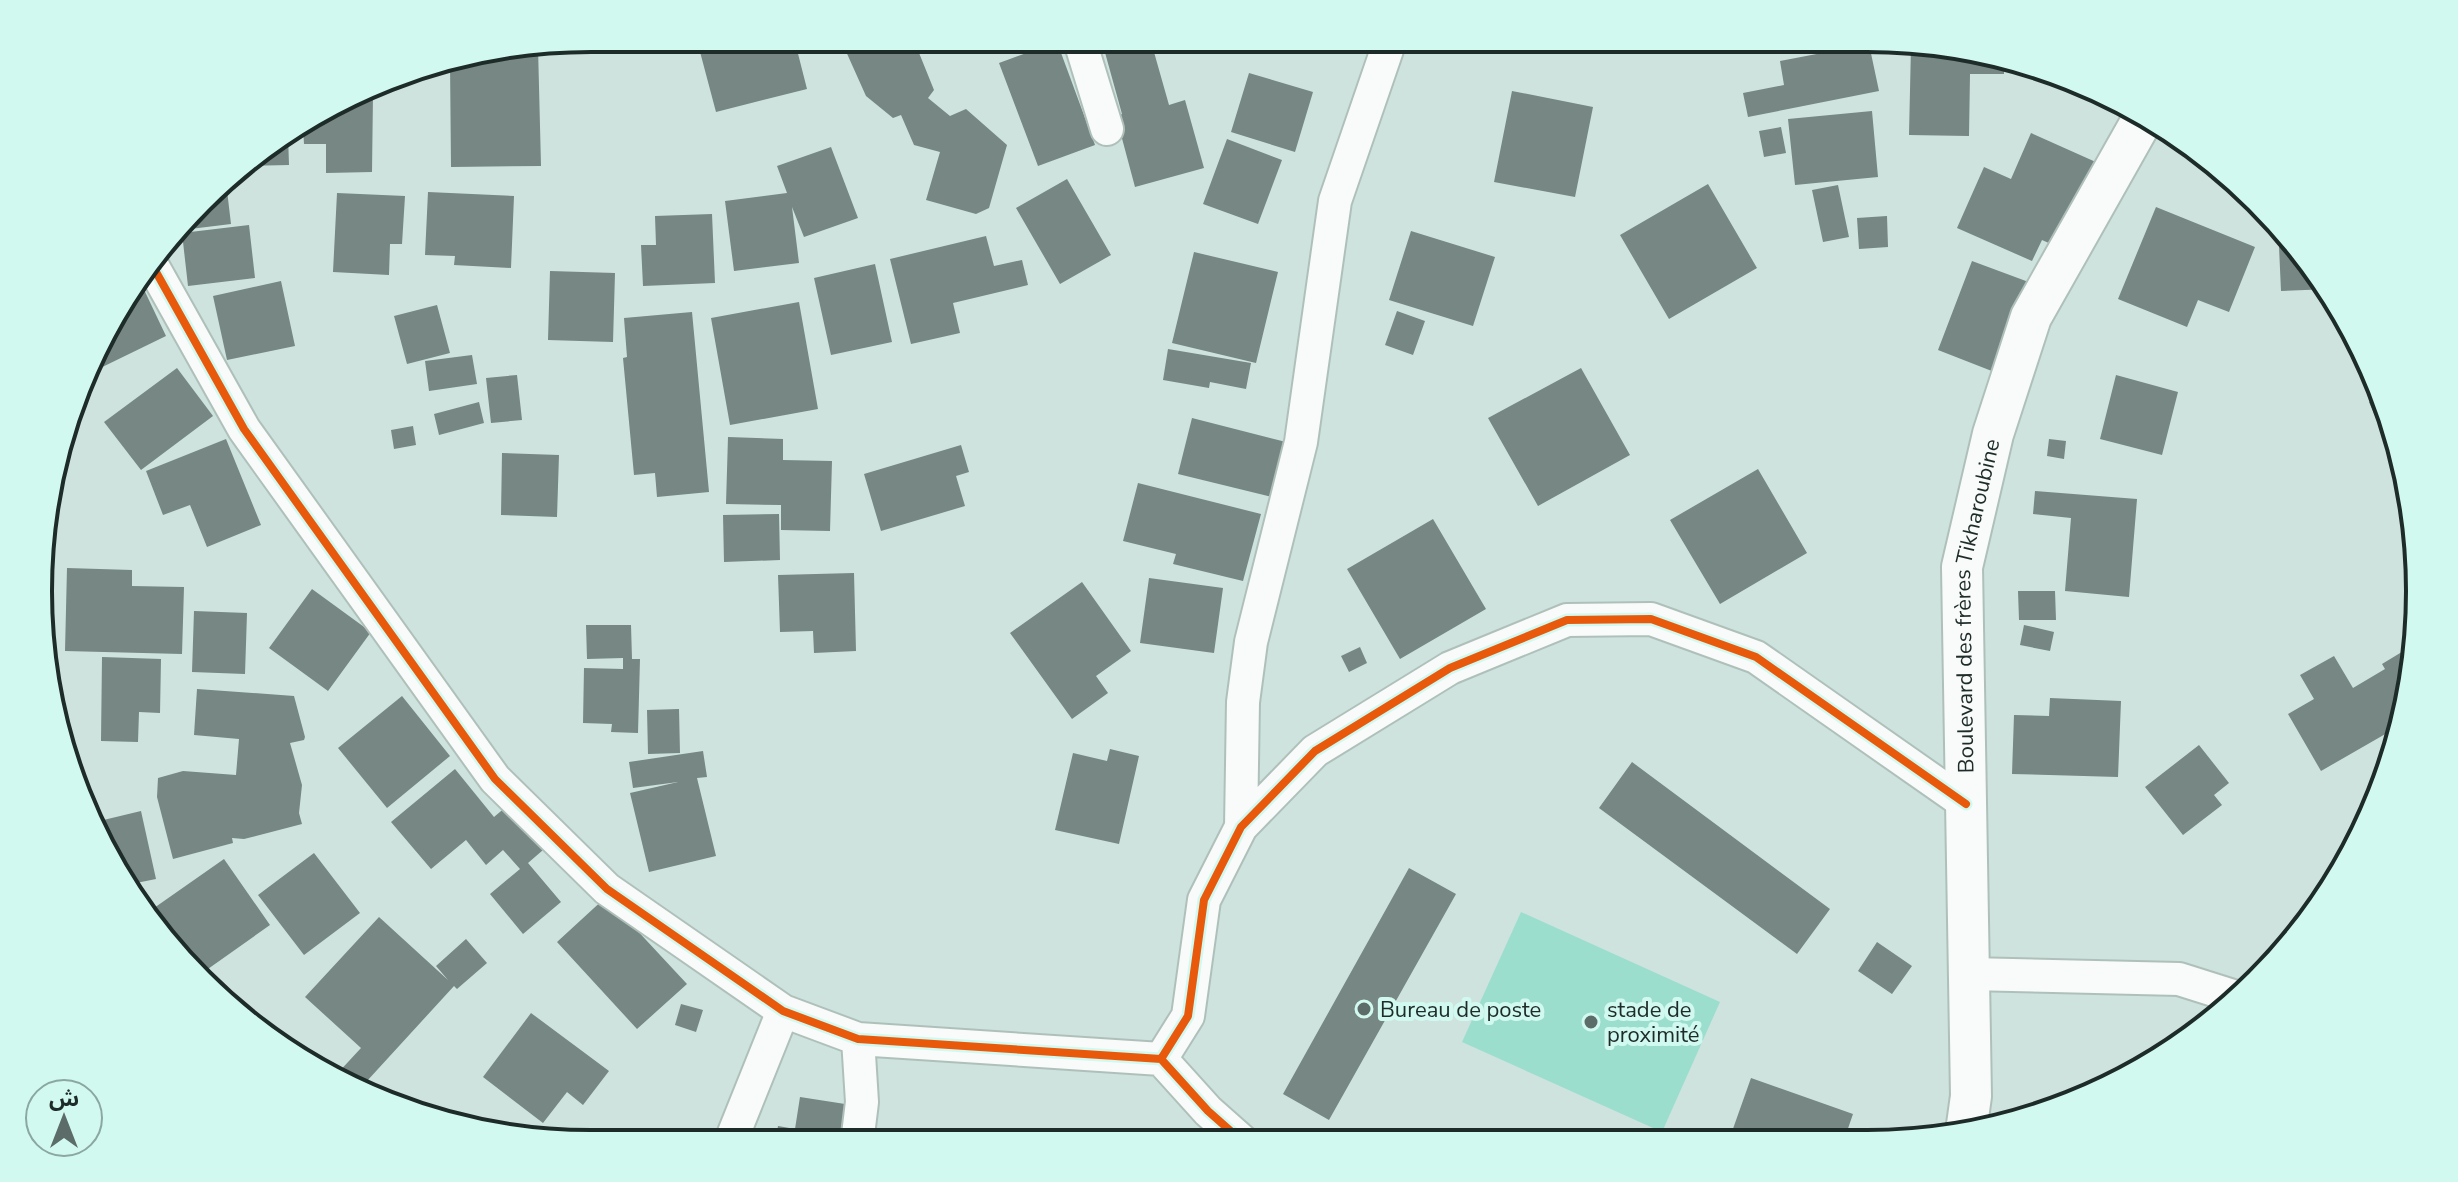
<svg xmlns="http://www.w3.org/2000/svg" width="2458" height="1182" viewBox="0 0 2458 1182" font-family="'Nunito Sans','Noto Sans Arabic',sans-serif">
<rect width="100%" height="100%" fill="#cee3dd"/>
<path fill="#9cdece" d="M1521,912l199,90 -58,130 -200,-90z"/>
<path fill="#778783" d="M736,38h58l13,51 -91,23 -17,-64z
M840,38h73l21,52 -6,8 22,18 16,-7 41,36 -18,63 -13,6 -50,-14 14,-48 -26,-7 -13,-30 -8,3 -27,-22z
M1101,38h49l19,67 16,-5 19,68 -69,19 -19,-71 6,-2z
M1057,42l38,103 -57,21 -39,-103z
M1869,44l10,47 -131,26 -5,-24 41,-8 -4,-24z
M1911,46l64,3 29,8v17h-34l-1,62 -60,-1z
M538,47l3,119 -90,1 -1,-106z
M1249,73l64,19 -18,60 -64,-20z
M1512,91l81,16 -18,90 -81,-15z
M364,94h9l-1,78 -46,1v-29h-22l-1,-18z
M1872,111l6,66 -83,8 -7,-66z
M1781,127l5,26 -22,4 -5,-26z
M2031,133l67,30 -38,85 -18,-8 -10,21 -75,-33 27,-61 27,12z
M288,135l1,30 -48,1 13,-13z
M1227,139l55,21 -24,64 -55,-20z
M831,147l27,71 -54,19 -12,-30 7,56 -65,8 -9,-70 62,-8 -10,-27z
M1067,179l44,76 -51,29 -44,-76z
M226,182l5,42 -49,6z
M1708,184l49,84 -88,51 -49,-84z
M1838,185l11,52 -26,5 -11,-52z
M428,192l86,4 -3,72 -57,-3 1,-9 -30,-1z
M337,193l68,3 -3,48h-12l-1,31 -56,-3z
M2156,207l99,40 -26,65 -31,-12 -11,27 -69,-28z
M712,214l3,69 -72,3 -2,-41h15l-1,-29z
M1887,216l1,31 -29,2 -2,-31z
M2278,224l49,60 3,5 -49,2z
M249,225l6,53 -67,8 -6,-53z
M1411,231l84,26 -22,69 -84,-26z
M986,236l8,30 28,-6 6,25 -75,18 7,30 -49,11 -21,-85z
M1194,252l84,20 -22,91 -84,-20z
M1972,261l65,24 -35,90 -64,-25z
M875,264l17,78 -61,13 -17,-77z
M550,271l65,2 -2,69 -65,-2z
M138,277l28,59 -76,37 -3,-7 44,-82z
M281,281l14,65 -68,14 -14,-64z
M799,302l19,107 -88,16 -19,-107z
M437,305l13,48 -43,11 -13,-48z
M1397,311l28,10 -12,34 -28,-10z
M692,312l17,180 -52,5 -2,-24 -21,2 -11,-117 4,-1 -3,-39z
M1168,349l83,14 -5,26 -36,-7 -1,6 -46,-8z
M472,355l5,29 -48,7 -4,-30z
M177,368l36,48 -72,54 -37,-48z
M1581,368l49,87 -92,51 -50,-88z
M517,375l5,45 -31,3 -5,-45z
M2116,375l62,17 -16,63 -62,-16z
M2383,396l5,16 -12,6 -7,-16z
M479,402l5,21 -45,12 -5,-21z
M1192,418l94,24 -14,55 -94,-23z
M413,426l3,19 -22,4 -3,-19z
M728,437l55,2v21l49,1 -2,70 -49,-1v-25l-55,-1z
M226,439l35,86 -54,22 -17,-42 -27,10 -17,-44z
M2049,439l17,2 -2,18 -17,-3z
M961,445l8,27 -13,4 9,30 -84,25 -17,-57z
M502,453l57,2 -2,62 -56,-2z
M1758,469l49,84 -87,51 -50,-84z
M1138,483l123,31 -18,67 -70,-17 3,-10 -53,-13z
M2035,491l102,8 -8,98 -64,-6 6,-73 -38,-4z
M779,514l1,46 -56,2 -1,-47z
M1433,519l53,90 -86,50 -53,-90z
M67,568l65,2v16l52,1 -2,67 -117,-3z
M854,573l2,78 -42,2 -1,-22 -33,1 -2,-57z
M1149,578l74,10 -9,65 -74,-10z
M1082,582l49,69 -35,25 12,17 -36,26 -62,-86z
M312,589l59,43 -43,59 -59,-43z
M2018,591h37l1,29h-37z
M194,611l53,2 -2,61 -53,-2z
M586,625h45l1,34h8l-2,74 -27,-1 1,-8 -29,-1 1,-55 39,1v-11l-36,1z
M2024,625l30,7 -4,19 -30,-6z
M2415,644l-6,55 -8,26 -80,46 -33,-57 26,-15 -14,-24 34,-19 19,32 32,-19 -3,-5z
M1360,647l7,16 -18,9 -8,-16z
M102,657l59,2 -1,54 -21,-1 -1,30 -37,-1z
M197,689l97,7 11,41 -1,3 -14,3 12,42 -3,28 3,11 -58,15 -12,-1 1,5 -60,16 -16,-62 1,-19 25,-7 53,4 3,-36 -45,-4z
M402,696l48,60 -63,52 -49,-60z
M2050,698l71,3 -3,76 -106,-3 2,-59 35,1z
M679,709l1,44 -32,1 -1,-44z
M2199,745l30,38 -15,12 8,10 -39,30 -38,-48z
M1110,749l29,7 -20,88 -64,-14 18,-77 34,8z
M703,751l4,26 -10,1 19,78 -67,16 -19,-79 48,-11 -45,6 -4,-26z
M1632,762l198,147 -33,45 -198,-146z
M455,769l39,48 13,-11 36,44 -15,13 33,39 -38,32 -33,-40 30,-25 -17,-19 -17,15 -20,-25 -35,29 -40,-47z
M141,811l15,68 -30,6 -31,-49 -4,-13z
M314,853l46,60 -56,42 -46,-60z
M224,859l46,66 -72,51 -46,-49 -8,-12z
M1409,868l47,26 -127,226 -46,-26z
M606,897l81,87 -50,45 -80,-87z
M379,917l69,63 -12,-14 30,-27 21,24 -30,26 -3,-3 -87,95 29,26 -17,-5 -43,-27 25,-27 -56,-51z
M1877,942l35,24 -20,28 -34,-23z
M681,1004l22,6 -7,22 -21,-7z
M531,1013l78,58 -26,34 -16,-13 -24,31 -60,-46z
M1751,1078l102,36 -9,26h-115z
M800,1097l45,7 -6,39h-64l3,-17 17,3z
M1025,1128l54,13v1h-58z"/>
<g fill="none" stroke-linecap="round" stroke-linejoin="round">
<defs>
<path id="minor" d="M1079,38l28,91
M151,263l93,166 251,350 112,110 176,122 75,28 303,20 47,52 35,31
M1241,827l2,-125 8,-60 50,-200 34,-241 56,-163
M1969,974l210,5 57,18
M1161,1059l27,-43 16,-116 37,-73 74,-76 135,-83 117,-48 84,-1 105,38 210,147
M730,1143l53,-132
M857,1143l5,-41 -4,-63"/>
<g id="tertiary">
<path id="s1" d="M1966,1132l5,-36 -9,-529 31,-133 38,-117 114,-202"/>
</g>
</defs>
<use href="#minor" stroke="#afc0bb" stroke-width="36"/>
<use href="#tertiary" stroke="#afc0bb" stroke-width="44"/>
<use href="#minor" stroke="#f8fbfa" stroke-width="32"/>
<use href="#tertiary" stroke="#f8fbfa" stroke-width="40"/>
<defs>
<path id="cycleway" d="M151,263l93,166 251,350 112,110 176,122 75,28 303,20 47,52 35,31
M1161,1059l27,-43 16,-116 37,-73 74,-76 135,-83 117,-48 84,-1 105,38 210,147"/>
</defs>
<use href="#cycleway" stroke="#d2f9ef" stroke-width="13"/>
<use href="#cycleway" stroke="#e8590c" stroke-width="8"/>
</g>
<g fill="#5c6c68" stroke="#d2f9ef" stroke-width="3">
<circle cx="1364" cy="1009" r="8"/>
<circle cx="1591" cy="1022" r="8"/>
</g>
<g text-anchor="middle" stroke-width="8" stroke-linejoin="round" paint-order="stroke">
<g font-size="22" fill="#1e2c29" stroke="#d2f9ef">
<text dy="8" stroke="none"><textPath href="#s1" startOffset="528">Boulevard des frères Tikharoubine</textPath></text>
</g>
<g font-size="22" fill="#1e2c29" stroke="#d2f9ef" text-anchor="start">
<text x="1380" y="1017">Bureau de poste</text>
<text x="1607" y="1017">stade de<tspan x="1607" dy="25">proximité</tspan></text>
</g>
</g>
<path d="M0 0H2458V1182H0ZM591 52H1867A539 539 0 0 1 2406 591V591A539 539 0 0 1 1867 1130H591A539 539 0 0 1 52 591V591A539 539 0 0 1 591 52Z" fill="#d2f9ef" fill-rule="evenodd"/>
<path fill="none" stroke="#1e2c29" stroke-width="4" d="M591 52H1867A539 539 0 0 1 2406 591V591A539 539 0 0 1 1867 1130H591A539 539 0 0 1 52 591V591A539 539 0 0 1 591 52Z"/>
<g transform="translate(64 1118)"><circle r="38" fill="#d2f9ef" stroke="#8aa7a0" stroke-width="2"/>
<path d="M0-6L14 30L0 20L-14 30Z" fill="#5c6c68"/>
<text y="-12" font-size="22" font-weight="bold" text-anchor="middle" fill="#1e2c29">ش</text>
</g>
</svg>
